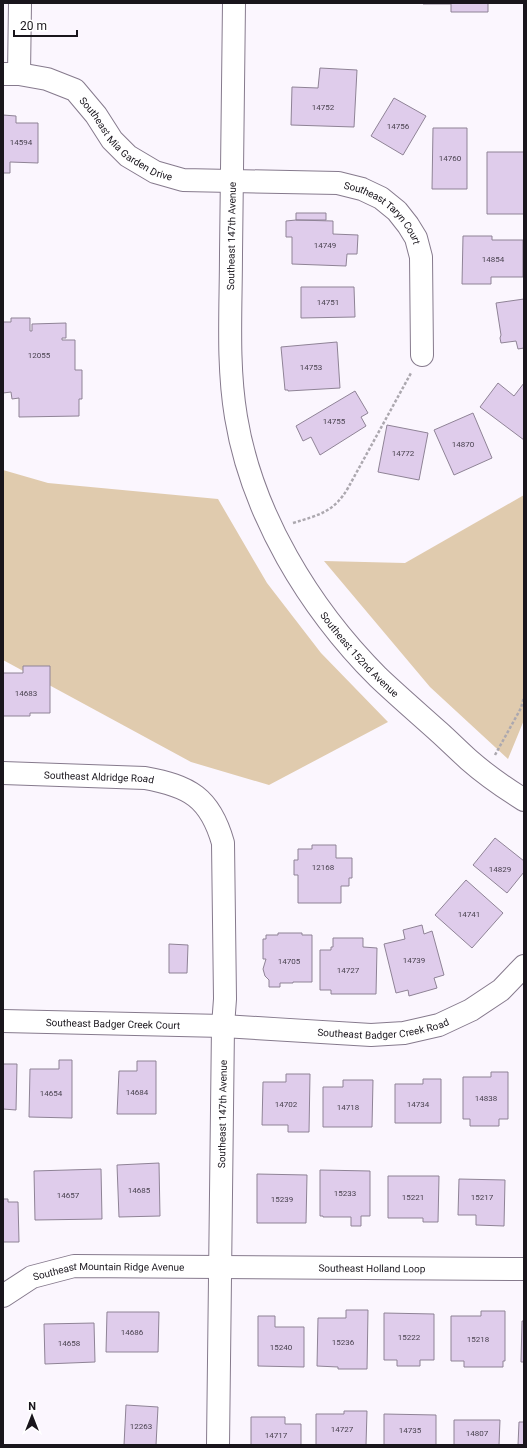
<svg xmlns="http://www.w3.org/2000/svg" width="527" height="1448" viewBox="0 0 527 1448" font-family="Roboto,sans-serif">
<rect width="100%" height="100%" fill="#fbf6fe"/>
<path fill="#e0cbae" d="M3,470l45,13 170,16 49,84 54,70 67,69 -119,63 -78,-23 -188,-102z
M524,495v225l-16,39 -78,-72 -106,-126 81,2z"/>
<path fill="#dfcceb" stroke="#8f8396" d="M423,3h65v9h-37v-8h-28z
M320,68l37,2 -3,57 -63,-2 1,-38 26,1z
M394,98l32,18 -23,39 -32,-19z
M3,115l13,1v7h22v40l-28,-1v11h-7z
M433,128h34v61h-35z
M487,152h37v62h-37z
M296,213h30v7h-30z
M296,220l37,1v13l25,1 -1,19h-10l-1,12 -54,-2v-27h-6v-16z
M463,236h29v4h31v37h-32v7h-29z
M301,287h53l1,30 -54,1z
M524,299v49l-6,1 -2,-8 -15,2 -1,-5 1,-3 -5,-32z
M11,318h19v13h2v-7l34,-1v15h-4v2h13v30h7v29h-3v17l-60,1v-19l-7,1 -1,-7 -8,1v-71h8z
M337,342l3,46 -52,3v-1h-3l-4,-43z
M498,383l16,13 10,-13v57l-44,-33z
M355,391l13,22 -7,4 5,9 -46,29 -9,-18 -8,4 -7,-15z
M473,413l19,45 -38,17 -20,-45z
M387,425l41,8 -9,47 -41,-8z
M23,666h27v47h-20v3h-27v-43h20z
M495,838l29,23v11l-17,21 -34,-28z
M312,845h24v13h16v20h-3v8h-8v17h-43v-28h-4v-15h4v-11h14z
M466,880l37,33 -31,35 -37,-33z
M422,925l2,9 8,-3 12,44 -10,3 3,10 -28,8 -1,-6 -12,3 -12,-49 21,-5 -2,-9z
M278,933h24v2h10v47h-19v1h-13v4h-11v-7l-4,-4 -2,-7 3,-10h-3v-20h3v-4h12z
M333,938h30v9l14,1 -1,46h-45v-4h-11v-40h11v-3h2z
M169,944l19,1 -1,28h-18z
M59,1060h13v58l-43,-1 1,-48h29z
M137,1061h19v53h-39l2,-43h18z
M3,1064h14l-1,46 -13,-1z
M491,1072h17v47h-9v7h-29v-7h-7v-42h28z
M286,1074h24l-1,58h-21v-7h-26l1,-43h23z
M423,1079h18v44h-46v-39h28z
M343,1080h30l-1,47h-49v-40h20z
M159,1163l1,53 -41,1 -2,-52z
M101,1169l1,50 -67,1 -1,-49z
M320,1170l50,1v45h-9v10h-10v-9h-28v-1h-3z
M257,1174l50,1 -1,48h-49z
M388,1176h51l-1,46h-15v-4h-35z
M459,1179l46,1 -1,46 -28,-1v-10h-18z
M3,1199h5v3h10l1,40h-16z
M346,1310h22l-1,59h-29v-2l-21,-1 1,-48h28z
M481,1311h24v50h-2v6h-39v-6h-13v-45h30z
M107,1312h52l-1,40h-52z
M384,1313l50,1v46h-14v6h-23v-6h-13z
M258,1316h17v11h29v40l-46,-1z
M522,1321h2v41h-3z
M94,1323l1,39 -50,2 -1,-40z
M126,1405l32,2 -2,38h-32z
M344,1411h23l-1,34h-50v-31h28z
M384,1414l52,1v30h-52z
M251,1417h34v7h16v21h-50z
M454,1420h46l-1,25h-45z
M519,1422h5v23h-6z"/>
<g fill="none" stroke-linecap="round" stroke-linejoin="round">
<defs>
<g id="street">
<path id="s1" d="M3,74h16l28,5 28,11 21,25 16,25 16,16 27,16 28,8 155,3 24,6 19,9 16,13 11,14 8,13 5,19 1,98"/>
<path d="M19,74l1,-71"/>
<path id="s2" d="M3,773l142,5c44,8 65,19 78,65l2,156 -2,27 -5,419"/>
<path id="s3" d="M3,1021l220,5 148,9 33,-2 35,-8 32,-15 30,-20 23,-24"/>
<path id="s4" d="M3,1296l29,-19 42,-11 450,3"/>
</g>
<g id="secondary">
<path id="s5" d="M234,3c-1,83 -2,167 -3,250 0,55 -4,110 5,164 16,97 73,191 142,260 20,19 41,37 61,55 10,9 20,19 30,28 17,15 36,28 55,40"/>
</g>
</defs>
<use href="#street" stroke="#867a8d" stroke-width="24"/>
<use href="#secondary" stroke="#867a8d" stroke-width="24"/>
<path stroke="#aca8af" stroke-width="2.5" stroke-dasharray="3 2" stroke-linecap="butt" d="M293,523c26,-8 41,-11 55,-35l63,-115
M495,755l26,-47 3,-11"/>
<use href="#street" stroke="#fff" stroke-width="22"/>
<use href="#secondary" stroke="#fff" stroke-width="22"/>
</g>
<g text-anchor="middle" stroke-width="4" stroke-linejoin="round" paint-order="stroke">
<g font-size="8" fill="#4a4350">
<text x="323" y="110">14752</text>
<text x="398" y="129">14756</text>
<text x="21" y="145">14594</text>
<text x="450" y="161">14760</text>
<text x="325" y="248">14749</text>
<text x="493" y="262">14854</text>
<text x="328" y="305">14751</text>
<text x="39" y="358">12055</text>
<text x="311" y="370">14753</text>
<text x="334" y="424">14755</text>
<text x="463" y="447">14870</text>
<text x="403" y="456">14772</text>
<text x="26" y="696">14683</text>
<text x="323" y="870">12168</text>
<text x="500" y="872">14829</text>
<text x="469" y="917">14741</text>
<text x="414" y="963">14739</text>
<text x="289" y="964">14705</text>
<text x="348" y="973">14727</text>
<text x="137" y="1095">14684</text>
<text x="51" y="1096">14654</text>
<text x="486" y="1101">14838</text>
<text x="286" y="1107">14702</text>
<text x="418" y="1107">14734</text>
<text x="348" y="1110">14718</text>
<text x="139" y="1193">14685</text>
<text x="345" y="1196">15233</text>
<text x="68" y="1198">14657</text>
<text x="413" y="1200">15221</text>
<text x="482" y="1200">15217</text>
<text x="282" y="1202">15239</text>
<text x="132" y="1335">14686</text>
<text x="409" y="1340">15222</text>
<text x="478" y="1342">15218</text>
<text x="343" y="1345">15236</text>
<text x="69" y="1346">14658</text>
<text x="281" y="1350">15240</text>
<text x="141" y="1429">12263</text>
<text x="342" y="1432">14727</text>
<text x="410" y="1433">14735</text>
<text x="477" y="1436">14807</text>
<text x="276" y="1438">14717</text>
</g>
<g font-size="10" fill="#19151c" stroke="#fff">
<text dy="4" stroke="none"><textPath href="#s1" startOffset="147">Southeast Mia Garden Drive</textPath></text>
<text dy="4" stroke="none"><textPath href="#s1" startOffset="431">Southeast Taryn Court</textPath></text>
<text transform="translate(231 236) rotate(-89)" y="4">Southeast 147th Avenue</text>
<text dy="4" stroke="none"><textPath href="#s5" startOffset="686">Southeast 152nd Avenue</textPath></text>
<text dy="4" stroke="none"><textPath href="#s2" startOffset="96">Southeast Aldridge Road</textPath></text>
<text dy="4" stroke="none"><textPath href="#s3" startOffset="110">Southeast Badger Creek Court</textPath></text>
<text dy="4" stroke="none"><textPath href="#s3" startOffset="381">Southeast Badger Creek Road</textPath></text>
<text transform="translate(222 1114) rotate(-89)" y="4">Southeast 147th Avenue</text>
<text dy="4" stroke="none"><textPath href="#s4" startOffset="376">Southeast Holland Loop</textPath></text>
<text dy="4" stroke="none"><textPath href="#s4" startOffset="112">Southeast Mountain Ridge Avenue</textPath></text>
</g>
</g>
<rect width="527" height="1448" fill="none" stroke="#19151c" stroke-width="8"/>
<g transform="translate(32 1416)" stroke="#ffffff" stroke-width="3" paint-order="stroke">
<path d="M0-3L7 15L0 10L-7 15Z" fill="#19151c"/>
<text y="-6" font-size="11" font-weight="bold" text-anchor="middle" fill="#19151c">N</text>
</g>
<path d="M14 30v6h63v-6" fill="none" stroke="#19151c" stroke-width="2"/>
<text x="20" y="30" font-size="12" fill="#19151c" stroke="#ffffff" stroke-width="3" paint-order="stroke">20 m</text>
</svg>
